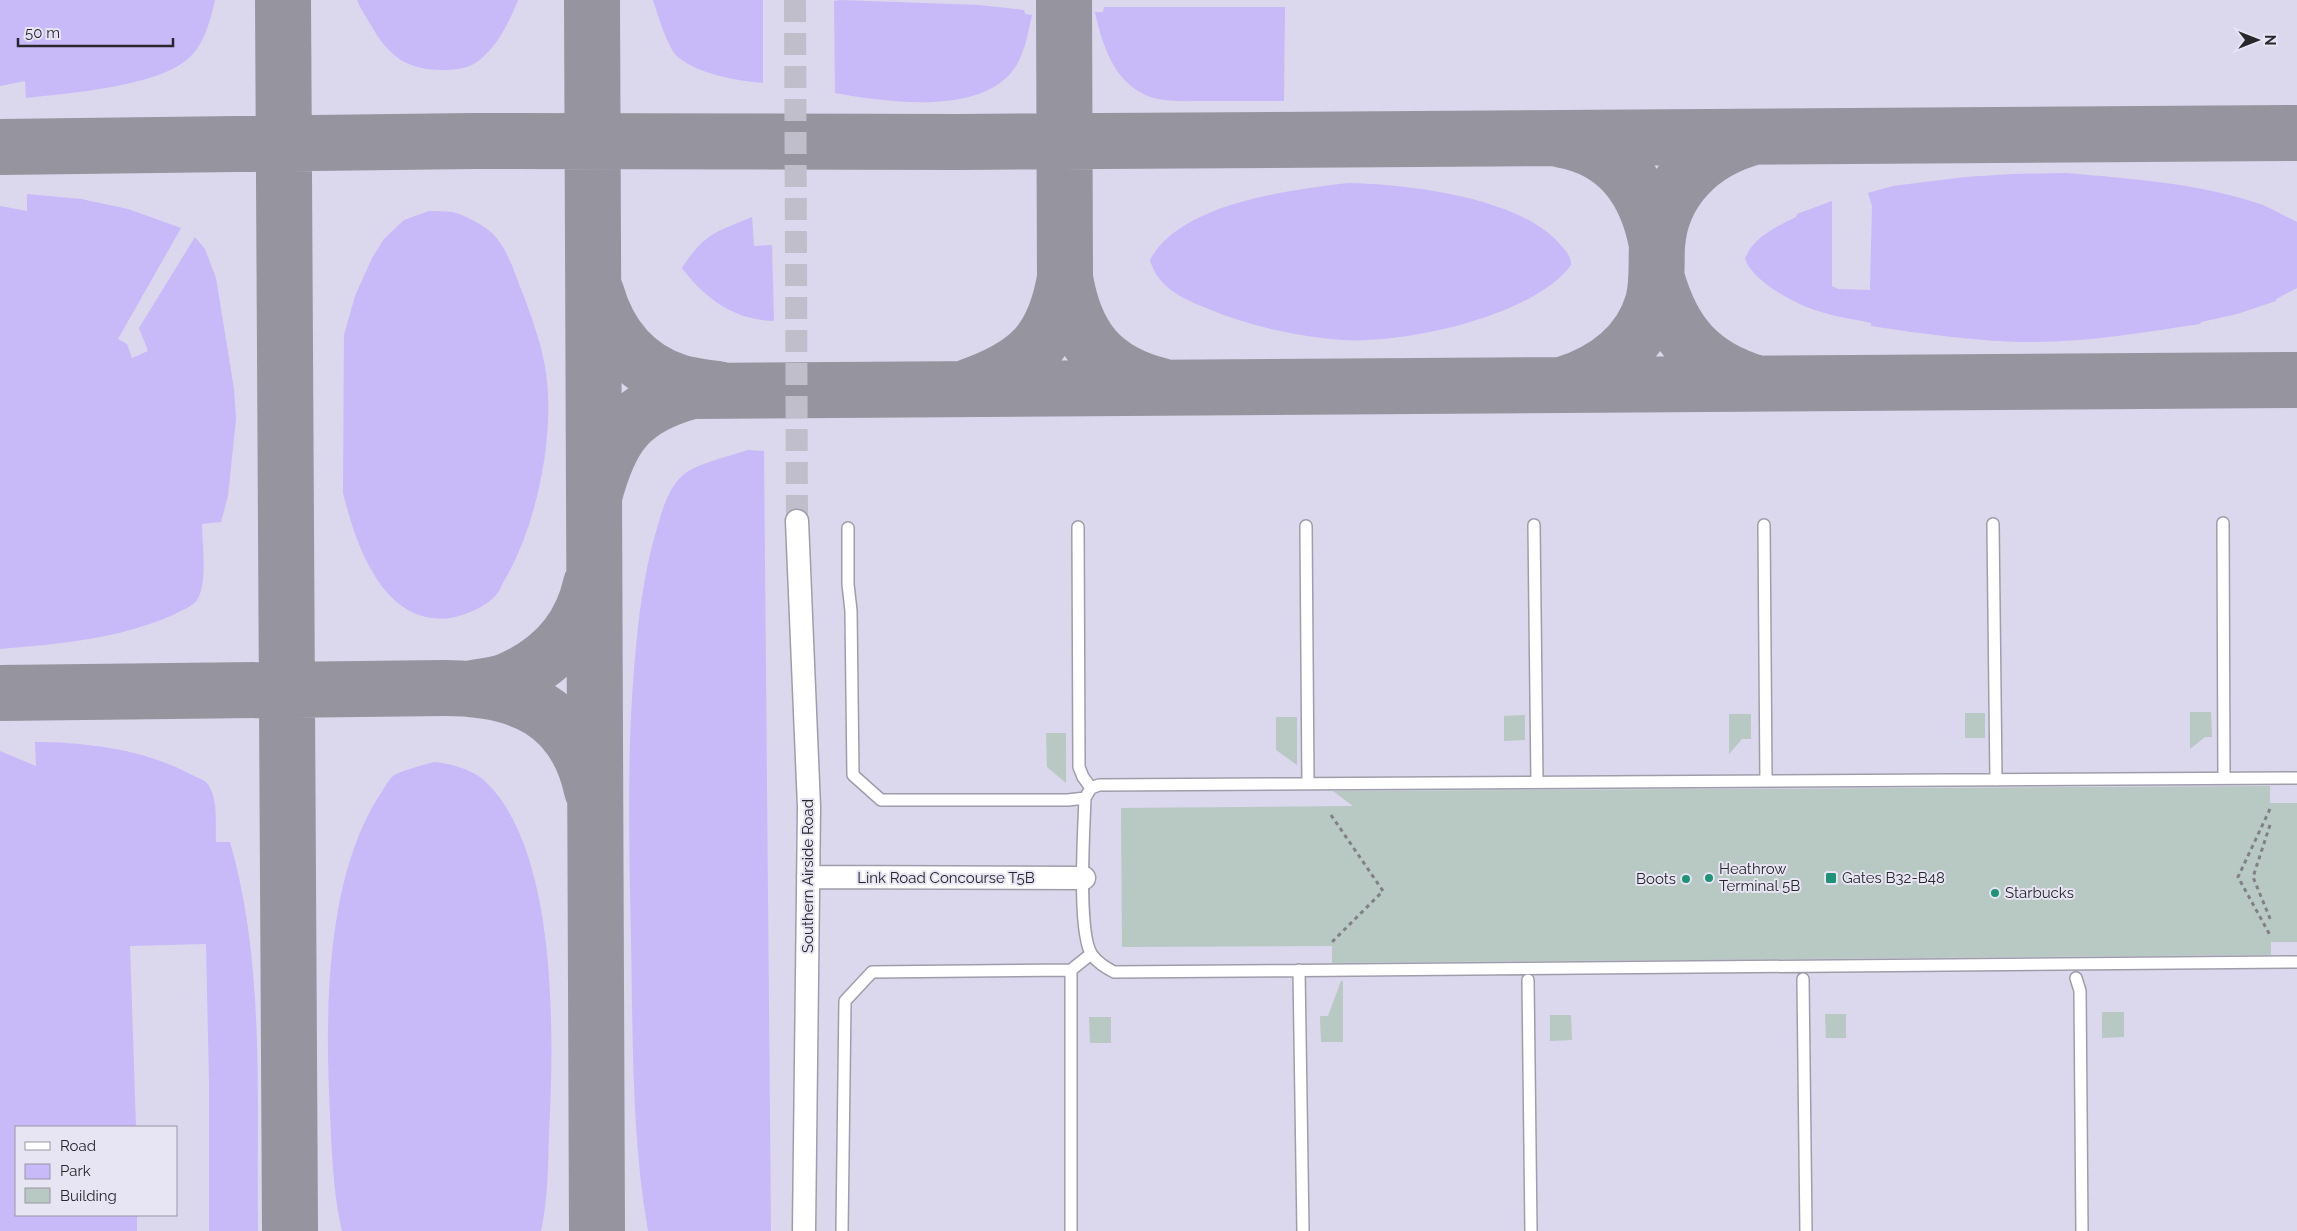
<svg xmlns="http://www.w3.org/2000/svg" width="2297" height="1231" viewBox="0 0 2297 1231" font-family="Raleway,sans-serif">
<rect width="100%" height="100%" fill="#e7e4f3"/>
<path fill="#dbd7ec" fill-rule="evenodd" d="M0,0h2297v1231h-2297zM16,1127h160v88h-160z"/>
<path fill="#c8b9f9" d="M0,0h215c-4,18 -10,42 -24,56 -30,31 -123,37 -165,42l-1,-17 -25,5z
M357,0h161c-9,23 -23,52 -46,65 -8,4 -20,5 -30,5 -35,0 -53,-14 -70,-43 -5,-9 -11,-17 -15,-27z
M653,0h110v83c-25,-2 -65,-9 -85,-26 -10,-8 -21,-44 -25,-57z
M840,0l139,5 45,5 1,4 7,1c-4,18 -7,36 -16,51 -32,51 -131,36 -181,27l-1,-92z
M1104,7h181l-1,94c-26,0 -53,0 -80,0 -15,0 -31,1 -46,-2 -41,-9 -55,-50 -63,-87h8z
M2066,173c67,6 133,10 197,32 9,4 20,10 30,15l4,2v66l-21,11v2l-39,13 -36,8 -1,2c-55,8 -111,18 -166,18 -55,0 -109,-8 -163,-16v-3c-17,-4 -36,-6 -53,-12 -21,-6 -65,-29 -73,-52 8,-22 33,-33 51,-42l1,-3 35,-13v85l6,3 32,1 2,-84 -4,-13 25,-7 72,-9 48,-3z
M1348,183c58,1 169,14 210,59 6,7 13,13 13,23 -37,51 -166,79 -227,75 -44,-3 -91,-13 -133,-30 -25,-10 -53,-21 -61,-50 30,-57 140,-70 198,-77z
M27,194l54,5 47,10 53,19 -63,111 9,5 5,14 16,-7 -9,-23 56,-91 10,12 11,29 18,111 2,30 -8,77 -7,26 -19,2c0,19 6,59 -5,76 -4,6 -15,10 -22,14 -55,25 -116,30 -175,35v-443l27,5z
M429,211c7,0 15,0 22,1 11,1 36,15 43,23 13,14 20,36 27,54 9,23 18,48 23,72 13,65 -5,156 -36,213 -4,6 -7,14 -11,20 -11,13 -31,21 -47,24 -67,8 -94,-73 -107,-125l1,-158 11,-39 17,-38 12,-19 20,-19z
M752,217l2,29 18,-1 2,76c-39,-1 -69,-22 -92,-53 23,-35 32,-35 70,-51z
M748,450l16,1 7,780h-123c-17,-98 -15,-198 -17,-297 -2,-89 -4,-177 3,-265 4,-48 9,-94 23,-141 5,-17 11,-39 25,-52 10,-11 51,-21 66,-26z
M35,742c52,0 111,8 157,33 4,2 10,4 14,7 13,14 9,42 10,60h14c36,125 26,261 28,389h-49v-150l-3,-137 -76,2 6,181h-120v88h121v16h-137v-480l36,15z
M434,762c20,2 41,8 55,23 69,72 65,253 60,348 -1,32 -1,66 -8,98h-199c-9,-38 -10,-78 -12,-117 -5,-97 -5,-234 49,-318 4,-5 8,-14 13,-19 6,-6 32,-12 42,-15z"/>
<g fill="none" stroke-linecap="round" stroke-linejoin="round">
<path stroke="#96949f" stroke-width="56" d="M283,0l7,1231
M592,0l5,1231
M1064,0l1,278c10,59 36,93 96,108
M1562,140c57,10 85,51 95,105
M0,147l473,-6 486,1 1338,-9
M1657,279c16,56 44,87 99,104
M596,292c12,42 38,76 82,90 13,4 26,5 39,7
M1565,384c40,-13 76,-39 88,-82 5,-19 3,-37 4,-56 4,-56 44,-95 97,-109
M968,387c60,-21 86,-45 97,-109
M594,497c16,-61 35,-89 98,-106l1605,-11
M473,688c11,-2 24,-3 34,-7 43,-18 74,-51 84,-97
M0,693l444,-5c75,0 131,23 148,102"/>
</g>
<path fill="#b8c8c2" d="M2190,712h21l1,25h-7l-15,12z
M1965,713h20v25h-20z
M1729,714h22v25h-9l-13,15z
M1525,715v25l-21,1v-25z
M1276,717h21v48l-21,-15z
M1046,733h20v50l-19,-16z
M2270,786v17h27v139h-26v13l-939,8v-17l-210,1 -1,-139 232,-2 -20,-15z
M1341,981h2v61h-22l-1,-26h8z
M2102,1012h22v25l-22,1z
M1825,1014h21v24h-20z
M1550,1015h21l1,25 -22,1z
M1089,1017h22v26h-21z"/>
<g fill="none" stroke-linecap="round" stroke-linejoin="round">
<path stroke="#c1becb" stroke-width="22" stroke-dasharray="22 11" stroke-linecap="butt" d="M795,0l2,521"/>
<defs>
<path id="lane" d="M2223,523l1,255
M1993,524l3,256
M1534,525l3,257
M1764,525l2,256
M1306,526l2,257
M1078,527l1,240 4,10 8,11
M848,528v56l3,27 2,164 28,25h187l17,-2
M2297,778l-1198,7 -8,3 -6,10c-1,30 -8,136 7,157 6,8 13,12 22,17l1183,-10
M1071,970v261
M1299,970l4,261
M2076,978l4,13 2,240
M1803,979l3,252
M1528,980l3,251
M842,1231l3,-230 27,-29 199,-2 20,-16"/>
<path id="street" d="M797,521l12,286 -5,424
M808,877l276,1"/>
</defs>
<use href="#lane" stroke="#a09dab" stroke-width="14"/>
<use href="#street" stroke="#a09dab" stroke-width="25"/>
<path stroke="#818089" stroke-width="3" stroke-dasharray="4 4" stroke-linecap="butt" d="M2270,809l-32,68 33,60
M1331,815l52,76 -51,51
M2270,825l-17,52 18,44"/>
<use href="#lane" stroke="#fff" stroke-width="11"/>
<use href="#street" stroke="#fff" stroke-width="22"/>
</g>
<g fill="#1f9377" stroke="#e7e4f3" stroke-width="2">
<circle cx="1709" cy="878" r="5"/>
<rect x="1825" y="872" width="12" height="12" rx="2.5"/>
<circle cx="1686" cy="879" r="5"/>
<circle cx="1995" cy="893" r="5"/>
</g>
<g text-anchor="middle" stroke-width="4" stroke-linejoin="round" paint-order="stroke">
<g font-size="15" fill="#28272c" stroke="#e7e4f3" text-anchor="start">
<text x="1719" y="874">Heathrow<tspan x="1719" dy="17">Terminal 5B</tspan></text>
<text x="1842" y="883">Gates B32-B48</text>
<text x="1676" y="884" text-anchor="end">Boots</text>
<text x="2005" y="898">Starbucks</text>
</g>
<g font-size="15" fill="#28272c" stroke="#e7e4f3">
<text transform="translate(808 876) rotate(-90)" y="5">Southern Airside Road</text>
<text x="946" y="883">Link Road Concourse T5B</text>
</g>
</g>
<rect x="15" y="1126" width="162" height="90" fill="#e7e4f3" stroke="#9b98a3"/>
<rect x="25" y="1142" width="25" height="8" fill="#ffffff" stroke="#9b98a3"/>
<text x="60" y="1151" font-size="15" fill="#28272c">Road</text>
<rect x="25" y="1164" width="25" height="15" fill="#c8b9f9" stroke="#9b98a3"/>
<text x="60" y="1176" font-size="15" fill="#28272c">Park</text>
<rect x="25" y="1188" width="25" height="15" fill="#b8c8c2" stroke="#9b98a3"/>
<text x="60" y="1201" font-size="15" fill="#28272c">Building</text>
<g transform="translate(2257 40) rotate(90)" stroke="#e7e4f3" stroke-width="4" paint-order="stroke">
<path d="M0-4L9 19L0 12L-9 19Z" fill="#28272c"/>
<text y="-8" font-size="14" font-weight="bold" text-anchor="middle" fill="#28272c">N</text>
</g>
<path d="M18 38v8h155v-8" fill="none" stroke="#28272c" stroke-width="2.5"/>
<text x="25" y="38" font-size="15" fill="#28272c" stroke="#e7e4f3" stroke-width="4" paint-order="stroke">50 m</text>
</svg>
